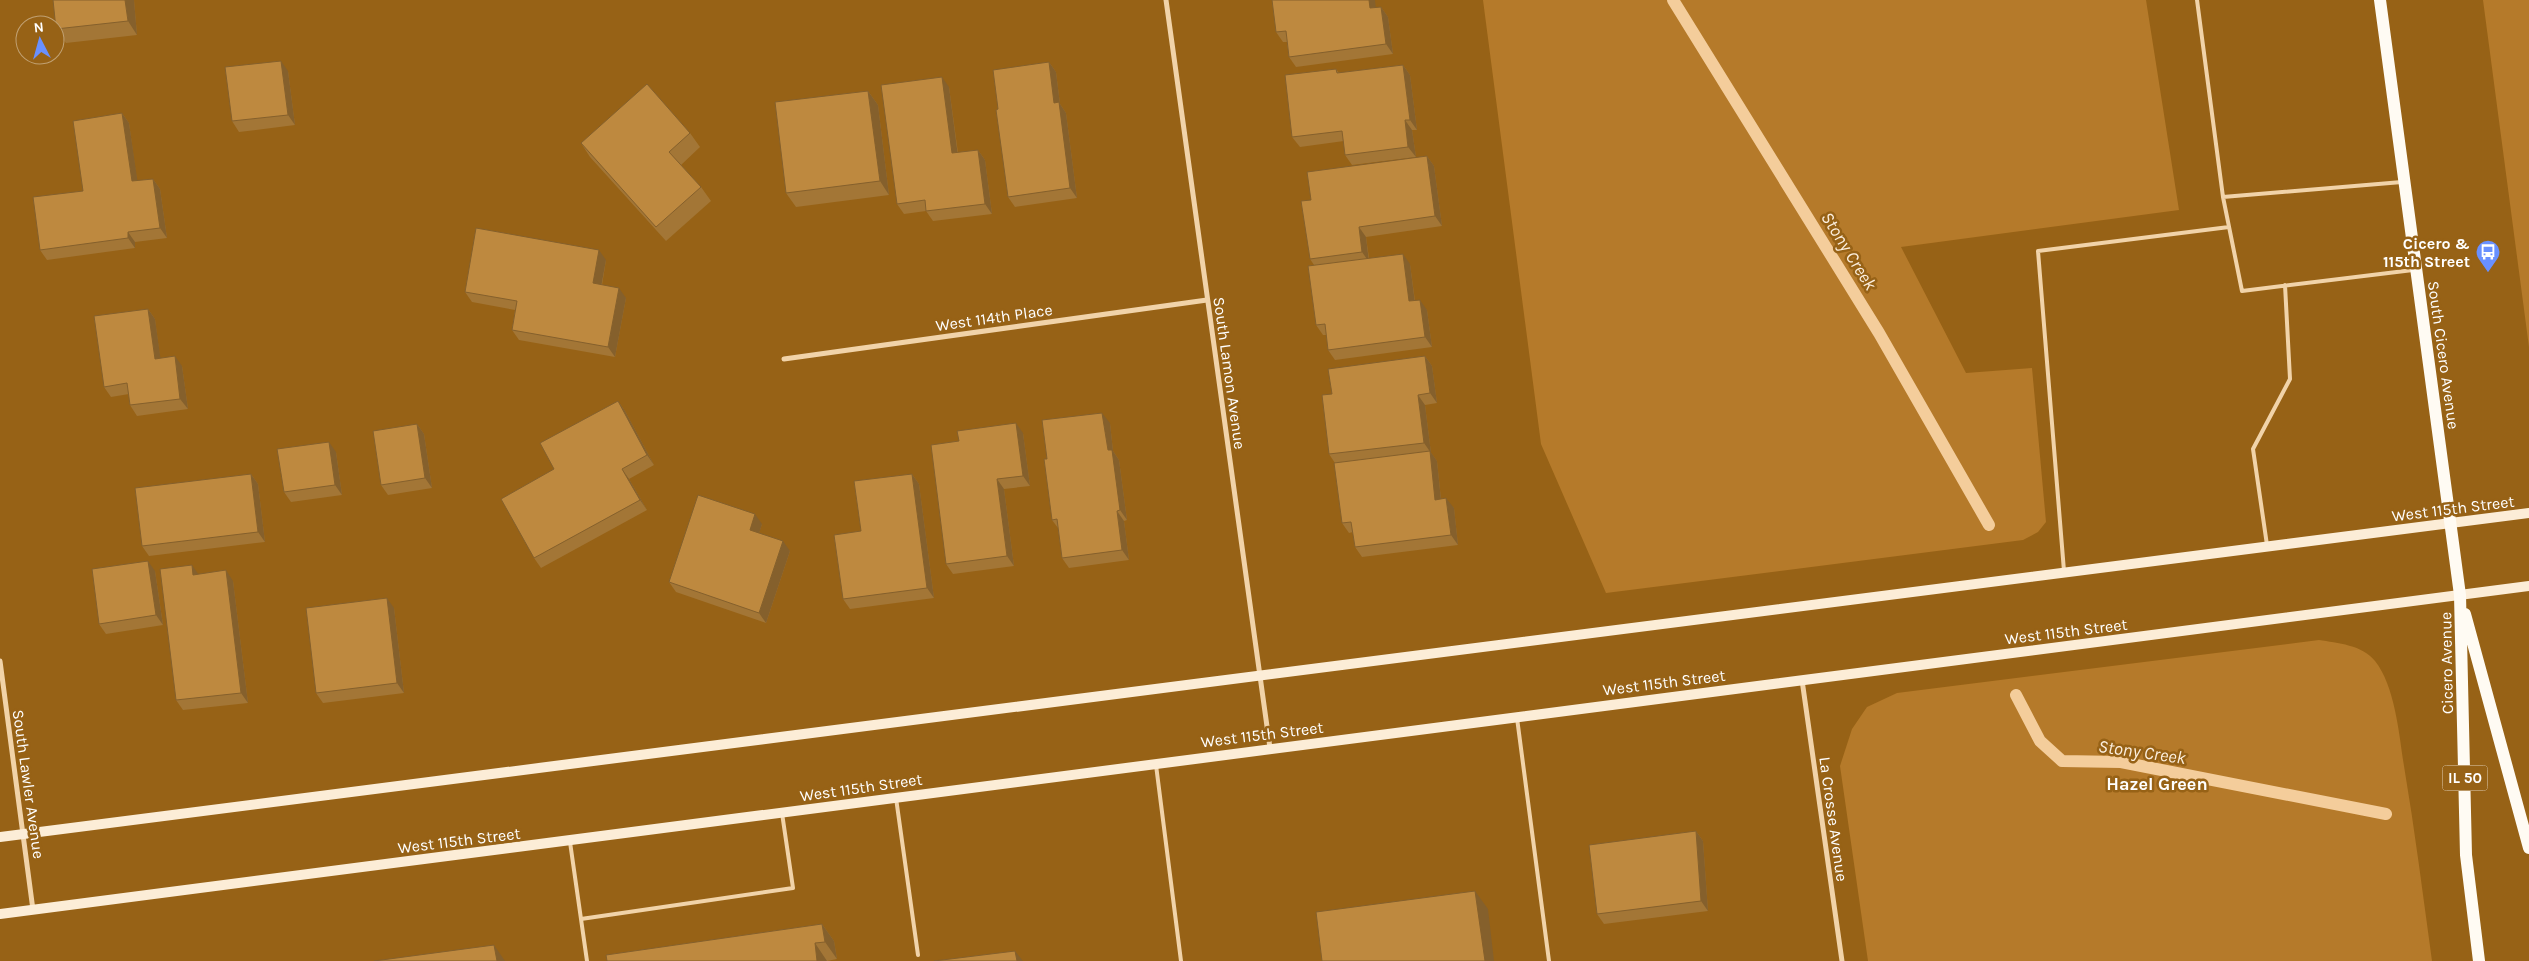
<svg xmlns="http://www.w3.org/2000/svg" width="2529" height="961" viewBox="0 0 2529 961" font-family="Karla,sans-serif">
<rect width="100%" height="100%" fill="#976216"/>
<path fill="#b57a2a" d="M1483,0h663l33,210 -278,37 65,126 66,-5 14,154 -8,10 -15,8 -417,53 -65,-149z
M2483,0h46v347z
M2319,640c18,3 44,5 56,21 20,25 24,73 29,105 11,65 19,130 28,195h-564l-28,-195 12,-37 15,-22 30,-14z"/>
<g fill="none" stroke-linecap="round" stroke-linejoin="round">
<path stroke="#f4cd9b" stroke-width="12" d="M1673,0l206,333 110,192
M2016,695l24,46 22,20 59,1 265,52"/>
<path stroke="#f1d3a9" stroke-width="4" d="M2197,0l26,197 179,-15
M2223,197l19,94 171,-21
M2267,545l-14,-96 37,-70 -5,-94
M2064,571l-26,-320 191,-24
M1517,718l32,243
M1156,765l25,196
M896,798l22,157
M570,842l17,119
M581,919l212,-31 -11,-75"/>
<path stroke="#f1d3a9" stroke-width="5" d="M1166,0l104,748
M784,359l423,-59
M0,661l33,249
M1802,680l40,281"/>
<path stroke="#fcedd7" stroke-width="10" d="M0,837l2529,-324
M0,914l2529,-328"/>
<path stroke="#fffbf3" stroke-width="12" d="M2380,0l80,595 6,260 13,106
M2465,614l64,234"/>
</g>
<path fill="#a37636" d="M134,0l3,35 -71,8 -10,-14z
M1381,7l7,10 5,37 -97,13 -7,-10 -2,-15h-4l-7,-10 100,-24z
M1049,62l7,10 4,32 6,9 11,85 -62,9 -7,-10 -10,-88z
M1403,65l7,10 7,55h-5l4,27 -64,8 -7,-10 -1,-14 -44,6 -8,-10 44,-68 3,4z
M288,71l7,54 -56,7 -7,-11z
M949,87l9,66 20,-3 7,10 7,54 -59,7 -7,-10 -22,3 -7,-10z
M868,91l10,14 11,90 -93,12 -10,-14z
M122,113l7,10 8,58 16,-2 7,10 7,49 -32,4v6l-88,12 -7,-10 43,-59z
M690,133l10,14 -19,18 20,22 10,14 -45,40 -76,-84 -9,-14z
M1427,156l7,10 8,60 -76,11 3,21 41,6 5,37 12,9 5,37 -97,13 -7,-10 -1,-15h-4l-7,-10 -2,-60 -4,-6 1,-59z
M606,260l-4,25 24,13 -11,59 -96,-17 -7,-10 3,-20 -43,-8 -7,-10z
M148,309l7,10 5,39 22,8 6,43 -51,7 -7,-11 -1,-11 -18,3 -7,-10z
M1425,356l7,10 5,37 -12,2 6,48 6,8 4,38 13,9 4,37 -96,12 -7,-10 -2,-15 -4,1 -7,-10 -7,-60 -6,-9 3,-60z
M618,401l7,10 29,54 -25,14 18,31 -106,58 -7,-10 20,-89z
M1110,423l3,28 6,9 8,60 -3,1 5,39 -60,8 -7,-10 -4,-30 -6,-8 -5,-61z
M417,424l7,10 8,54 -44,7 -7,-10z
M1023,433l7,53 -26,3 10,77 -61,8 -7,-10z
M336,452l6,43 -51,7 -7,-10z
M251,474l7,10 7,58 -116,14 -7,-10z
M912,474l7,10 15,114 -84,11 -7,-10 18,-68z
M762,524l-3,9 31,18 -24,72 -90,-31 -7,-10z
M155,571l8,54 -57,9 -7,-10z
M198,574l35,7 15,122 -65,7 -7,-10z
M394,608l10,85 -81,10 -7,-10z
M1696,831l7,10 5,70 -104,13 -7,-10z
M822,924l12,17 3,18 -10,2h-220z"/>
<path fill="#85602c" d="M125,0h9l3,35 -9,-14z
M1369,0h6l2,18 -7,-10z
M1381,7l7,10 5,37 -7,-10z
M281,61l7,10 7,54 -7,-10z
M1049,62l7,10 4,32 6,9 11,85 -7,-10 -16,-85z
M1403,65l7,10 7,55 -7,-10z
M942,77l7,10 10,77 -7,-11z
M868,91l10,14 11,90 -9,-14z
M122,113l7,10 10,68 -7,-10z
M1405,120l7,10 4,27 -8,-10z
M978,150l7,10 7,54 -7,-10z
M1427,156l7,10 8,60 -7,-10z
M153,179l7,10 7,49 -7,-10z
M1359,227l7,10 3,25 -7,-10z
M128,232l7,10v6l-7,-10z
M599,250l7,10 -6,33 -7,-10z
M1403,254l7,10 6,47 -7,-10z
M619,288l7,10 -11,59 -7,-10z
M1420,300l7,10 5,37 -7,-10z
M148,309l7,10 7,50 -7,-10z
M175,356l7,10 6,43 -8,-10z
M1425,356l7,10 5,37 -7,-10z
M1418,395l7,10 6,48 -7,-10z
M618,401l7,10 29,54 -7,-10z
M1102,413l8,10 3,28 6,9 8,60 -7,-10 -12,-60z
M1016,423l7,10 7,53 -7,-10z
M417,424l7,10 8,54 -7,-10z
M329,442l7,10 6,43 -7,-10z
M1430,451l7,10 5,49 -7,-10z
M622,469l7,10 18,31 -7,-10z
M251,474l7,10 7,58 -7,-10z
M912,474l7,10 15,114 -7,-10z
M997,479l7,10 10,77 -7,-10z
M1446,498l8,10 4,37 -7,-10z
M1117,511l7,10 5,39 -7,-10z
M755,514l7,10 -5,16 -7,-10z
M783,541l7,10 -24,72 -7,-10z
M148,561l7,10 8,54 -7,-10z
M192,565l7,10h-6z
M226,570l7,11 15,122 -7,-10z
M387,598l7,10 10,85 -7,-10z
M1696,831l7,10 5,70 -7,-10z
M1475,891l13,18 6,52h-9z
M822,924l12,17 3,18 -12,-17z
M815,943l12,18h-10z
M494,945l11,16h-8z
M1015,951l8,10h-6z"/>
<path fill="#be893f" stroke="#85602c" d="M53,0h72l3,21 -72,8z
M1272,0h97l1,8 11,-1 5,37 -97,13 -3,-26 -10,1z
M281,61l7,54 -56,6 -7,-54z
M1049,62l5,41 5,-1 11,86 -62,9 -12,-87 2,-1 -5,-39z
M1403,65l7,55h-5l3,27 -63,8 -3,-24 -50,6 -7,-62 51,-6 1,4z
M942,77l10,76 26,-3 7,54 -59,7 -1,-11 -28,4 -16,-119z
M647,84l43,49 -21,19 32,35 -45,40 -75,-84z
M868,91l12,90 -94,12 -11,-91z
M122,113l10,68 21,-2 7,49 -32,4v6l-88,12 -7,-53 50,-6 -10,-70z
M1427,156l8,60 -76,11 3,25 -52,7 -9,-58 10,-1 -4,-28z
M476,228l123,22 -6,33 26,5 -11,59 -96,-17 5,-29 -52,-9z
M1403,254l6,47 11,-1 5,37 -97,13 -3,-26 -9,1 -8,-59z
M148,309l7,50 20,-3 5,43 -50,6 -3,-22 -23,4 -10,-71z
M1425,356l5,37 -12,2 6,48 -95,11 -7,-59 10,-1 -4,-25z
M618,401l29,54 -25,14 18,31 -106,58 -33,-59 53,-30 -14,-26z
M1102,413l6,37h4l8,60 -3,1 5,39 -60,8 -5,-39 -5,1 -8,-61h3l-5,-39z
M1016,423l7,53 -26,3 10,77 -61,8 -15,-119 28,-4 -2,-10z
M417,424l8,54 -44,7 -8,-54z
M329,442l6,43 -51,7 -7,-43z
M1430,451l5,49 11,-2 5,37 -96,12 -4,-25 -9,1 -8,-60z
M251,474l7,58 -116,14 -7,-58z
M912,474l15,114 -84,11 -9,-64 27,-4 -7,-50z
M698,495l57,19 -5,16 33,11 -24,72 -90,-31z
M148,561l8,54 -57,9 -7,-55z
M192,565l1,10 33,-5 15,123 -65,7 -16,-131z
M387,598l10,85 -81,10 -10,-85z
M1696,831l5,70 -104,13 -8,-69z
M1475,891l10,70h-163l-6,-49z
M822,924l3,18 -10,1 2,18h-210l-1,-6z
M494,945l3,16h-123z
M1015,951l2,10h-83z"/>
<defs>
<symbol id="bus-pin" viewBox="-11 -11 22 30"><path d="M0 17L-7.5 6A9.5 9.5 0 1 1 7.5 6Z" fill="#6990ff" stroke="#976216"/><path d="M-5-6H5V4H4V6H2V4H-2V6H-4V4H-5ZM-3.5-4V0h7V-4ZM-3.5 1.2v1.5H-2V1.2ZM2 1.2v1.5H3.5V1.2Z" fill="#fff"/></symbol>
</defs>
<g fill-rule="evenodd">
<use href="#bus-pin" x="2474" y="238" width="28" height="38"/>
</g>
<g text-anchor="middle" stroke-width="5" stroke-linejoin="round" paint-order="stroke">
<rect fill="#976216" stroke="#e0d0b9" stroke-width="1" x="2442.5" y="765.5" width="45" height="25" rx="4"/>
<g font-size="15" font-weight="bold" fill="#fff">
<text x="2465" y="783">IL 50</text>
</g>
<g font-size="16" font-weight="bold" fill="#fff" stroke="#976216" text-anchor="end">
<text x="2470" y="249">Cicero &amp;<tspan x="2470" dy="18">115th Street</tspan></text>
</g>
<g font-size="16" fill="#fff" stroke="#976216">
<text transform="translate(994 317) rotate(-8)" y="6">West 114th Place</text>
<text transform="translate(2444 355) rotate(82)" y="6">South Cicero Avenue</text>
<text transform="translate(1230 373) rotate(82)" y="6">South Lamon Avenue</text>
<text transform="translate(2453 508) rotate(-7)" y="6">West 115th Street</text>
<text transform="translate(2066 631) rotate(-7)" y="6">West 115th Street</text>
<text transform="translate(2446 663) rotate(-91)" y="6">Cicero Avenue</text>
<text transform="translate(1664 682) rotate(-7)" y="6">West 115th Street</text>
<text transform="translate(1262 734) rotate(-7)" y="6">West 115th Street</text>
<text transform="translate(29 784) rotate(82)" y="6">South Lawler Avenue</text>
<text transform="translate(861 787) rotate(-8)" y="6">West 115th Street</text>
<text transform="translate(1834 819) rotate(82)" y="6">La Crosse Avenue</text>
<text transform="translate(459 840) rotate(-7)" y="6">West 115th Street</text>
</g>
<g font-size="18" font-style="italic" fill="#fcefde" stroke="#976216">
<text transform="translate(1849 251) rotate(58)" y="6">Stony Creek</text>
<text transform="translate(2142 752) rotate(8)" y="6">Stony Creek</text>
</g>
<g font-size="18" font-weight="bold" fill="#fff" stroke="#976216">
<text x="2157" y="790">Hazel Green</text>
</g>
</g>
<g transform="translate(40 40) rotate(354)"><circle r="24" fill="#976216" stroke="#c1a173"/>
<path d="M0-4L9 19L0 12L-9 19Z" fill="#6990ff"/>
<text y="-8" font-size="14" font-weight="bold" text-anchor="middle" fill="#ffffff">N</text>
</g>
</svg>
